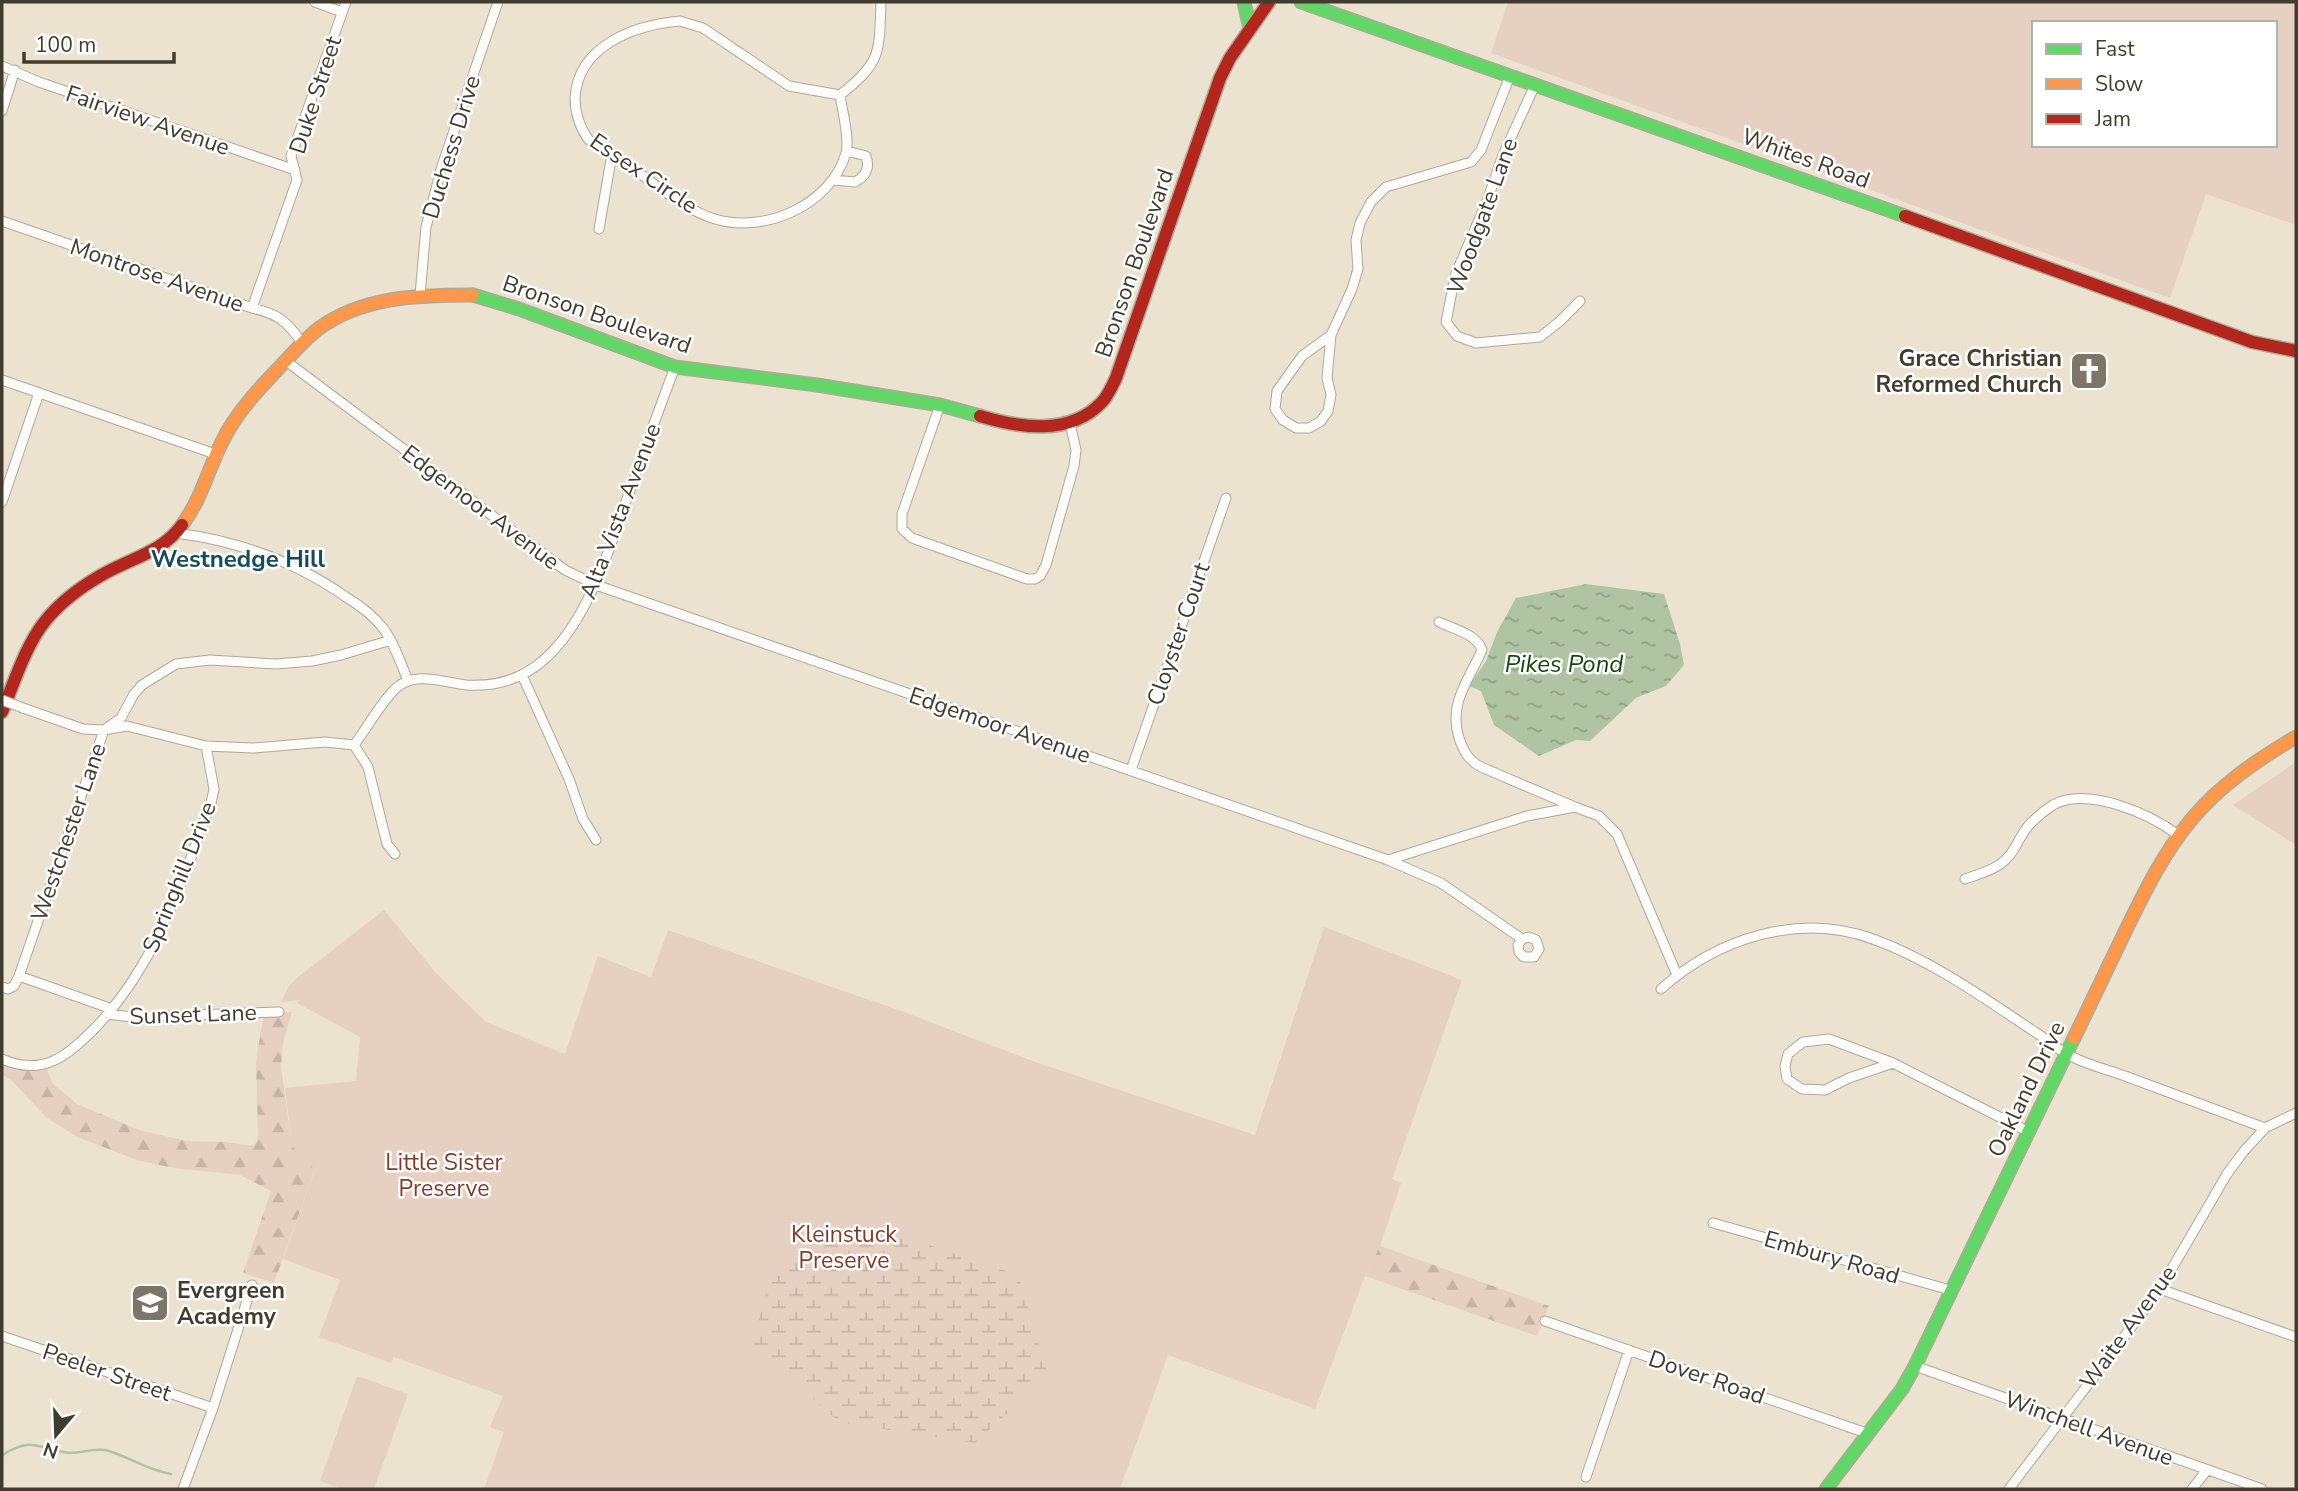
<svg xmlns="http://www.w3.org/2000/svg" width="2298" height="1491" viewBox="0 0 2298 1491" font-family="'Nunito Sans',sans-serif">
<defs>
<pattern id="forest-firs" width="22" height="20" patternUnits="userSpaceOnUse" patternTransform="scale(1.75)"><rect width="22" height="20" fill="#e6d0c1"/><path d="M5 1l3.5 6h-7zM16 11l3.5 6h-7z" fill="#c6b4a6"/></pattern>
<pattern id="wetland-marsh" width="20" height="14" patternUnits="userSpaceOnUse" patternTransform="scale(1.75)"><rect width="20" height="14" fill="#e6d0c1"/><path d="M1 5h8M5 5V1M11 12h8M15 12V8" fill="none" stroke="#c6b4a6"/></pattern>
<pattern id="water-ripples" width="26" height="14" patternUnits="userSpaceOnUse" patternTransform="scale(1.75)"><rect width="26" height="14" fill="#aec4a3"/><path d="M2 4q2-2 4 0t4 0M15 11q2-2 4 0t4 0" fill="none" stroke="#8fa085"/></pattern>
</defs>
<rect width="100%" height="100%" fill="#ebe3cf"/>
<path fill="#e6d0c1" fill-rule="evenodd" d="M1508,2h788v223l-90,-31 -36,104 -679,-245zM2034,23h241v122h-241z
M2296,762v83l-63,-40z
M384,910l52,63 50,49 79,32 33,-98 53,21 17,-47 236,82 134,51 217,72 69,-208 138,53 -70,199 9,4 -21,63 -15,30 -50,133 -147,-54 -48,134h-636l20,-57 -14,-5 13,-31 -109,-39 -3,6 -72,-26 21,-57 -57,-21 32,-89 -19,-16 -5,-16 -6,-50 71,-7 4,-44 -63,-34 3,-3 -19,2 8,-16 9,-9z
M357,1376l51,18 -34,95h-31l-23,-8z"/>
<path fill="url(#forest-firs)" d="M292,1012l-9,31 -2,23 10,72 5,16 19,15 -41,114 -31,-10 28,-82 -31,-16 -66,-7 -34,-7 -63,-24 -30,-19 -36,-38 -9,-6v-14l43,4 7,19 25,21 62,26 47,11 38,1 30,4 4,-7 -2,-78 8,-48z
M1380,1246l169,60 -12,30 -172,-60z"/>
<path fill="url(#wetland-marsh)" d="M867,1224l151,51 30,100 -73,68 -136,-21 -86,-78 18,-72z"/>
<path fill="url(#water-ripples)" d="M1586,584l78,10 16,50 4,21 -18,21 -30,12 -46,43 -14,-1 -37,16 -45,-31 -13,-34 -12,-5 17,-25 11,-29 19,-34z"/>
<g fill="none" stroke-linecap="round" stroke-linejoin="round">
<path stroke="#aec4a3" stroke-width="2.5" d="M2,1456c6,-6 22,-12 30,-11 13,1 25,7 38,8 13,0 26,-6 39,-2 22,7 38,19 62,23"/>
<defs>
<path id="street" d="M315,2l27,10
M680,21l23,7 86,58 51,9c2,14 10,45 6,58 -15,52 -81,81 -131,66 -31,-9 -65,-39 -91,-57 -12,-8 -25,-14 -36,-23 -9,-13 -13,-26 -13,-41 3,-53 60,-73 105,-77z
M2,66l37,16 256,88
M1535,85l-32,70 -16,46 -32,75 -9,46 11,14 19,7 64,-6 19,-15 21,-21
M840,95c42,-33 39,-42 41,-93
M2,111l13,-41
M834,180l21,2c11,-6 15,-14 11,-26l-19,-5
M2,221l250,87c26,6 35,13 50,35
M599,229l13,-75
M420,295l6,-68 16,-61 56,-164
M252,308l45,-128 -6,-24 55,-154
M1331,335l-4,43 4,17 -3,16 -7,10 -12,7h-13l-13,-8 -8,-11 2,-18 25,-35 29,-21 21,-46 6,-20 -2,-29 4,-17 11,-21 15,-15 85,-25 10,-12 29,-74
M286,361l279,209 31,15 792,275 139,-44 48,-9 24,9 18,18 60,141
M2,380l216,75
M940,405l-38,109v15l10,9 115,41h8l5,-3 6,-11 28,-99 2,-16 -6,-27
M2,502l37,-109
M176,533c62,8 119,28 170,64 13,8 27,18 37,31 11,15 18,35 25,53
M1439,622c14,7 38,12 43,28 -13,30 -34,53 -23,88 5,14 9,22 22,29l94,40
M522,675l47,104 14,40 13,21
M23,708l60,21 21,1 23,-4 79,20 47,2 72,-6 29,3 14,22 19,77 8,10
M354,745c13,-17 26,-41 41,-56 20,-19 49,-6 72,-4 18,1 35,-1 52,-9 62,-28 89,-124 110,-183 15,-42 30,-84 46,-126
M1131,770l95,-272
M1388,860l53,23 81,56 7,-2 7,3 3,9 -5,8h-10l-5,-5 -1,-7 4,-6
M1965,879c20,-7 38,-11 49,-30 5,-8 10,-20 18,-27 6,-6 13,-12 21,-17 35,-19 97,9 125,30
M19,976l93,33
M2,987l6,2 6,-3 5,-10 85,-246 17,-12 13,-24 8,-9 34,-21 34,-4 66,4 36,-3 29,-6 50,-15
M1661,989c57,-51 138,-77 212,-50 58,21 111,59 162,93 10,6 20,15 30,21 18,11 41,16 60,23 47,17 93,35 140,52l31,-15
M108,1014l23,3 148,-5
M2,1059c41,18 65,-3 93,-31 60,-62 87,-145 116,-225l3,-14 -8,-43
M1893,1063l-64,-24 -26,3 -15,12 -3,12 2,13 15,10 23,1 24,-12 44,-15 136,69
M1713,1223l237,67
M2160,1289l136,48
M1545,1321l324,113
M2,1336l211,72
M1915,1366l347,123
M1586,1477l43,-127
M183,1489l30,-81 39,-123
M2009,1489l151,-200 67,-115 17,-23 21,-23
M2192,1489l15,-19"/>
<path id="fast" d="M1244,2l6,27
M1301,2l604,214
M473,295l46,14 156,58 142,18 123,20 40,11
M1826,1489l76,-100 13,-23 159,-328"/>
<path id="slow" d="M182,525c23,-31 28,-65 47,-96 13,-22 30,-40 47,-58 14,-15 27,-30 42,-42 45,-33 101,-34 155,-34
M2074,1038c16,-34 33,-68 49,-102 20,-41 39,-81 68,-116 29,-35 66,-60 105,-83"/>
<path id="jam" d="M1905,216l347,126 44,9
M980,416c40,12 90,20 122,-14 6,-6 10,-16 14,-24l104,-300 10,-20 39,-56
M2,712c12,-29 24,-68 44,-92 14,-17 35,-33 54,-44 28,-17 62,-23 82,-51"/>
</defs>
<use href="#street" stroke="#aea999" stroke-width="11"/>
<use href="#fast" stroke="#aea999" stroke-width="15"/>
<use href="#slow" stroke="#aea999" stroke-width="15"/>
<use href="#jam" stroke="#aea999" stroke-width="15"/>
<use href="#street" stroke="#fcfbf8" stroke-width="9"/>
<use href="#fast" stroke="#63d668" stroke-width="12"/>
<use href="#slow" stroke="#ff974d" stroke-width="12"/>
<use href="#jam" stroke="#b3261e" stroke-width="12"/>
<defs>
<path id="street-bridge" d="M2,700l21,8"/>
</defs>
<use href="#street-bridge" stroke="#aea999" stroke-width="11" stroke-linecap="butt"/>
<use href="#street-bridge" stroke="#fcfbf8" stroke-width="9"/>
</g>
<defs>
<symbol id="church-square" viewBox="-11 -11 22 22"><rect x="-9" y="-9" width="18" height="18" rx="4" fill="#7d7666" stroke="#fff"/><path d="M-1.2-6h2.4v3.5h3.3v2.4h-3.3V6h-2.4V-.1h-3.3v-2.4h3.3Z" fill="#fff"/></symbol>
<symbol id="school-square" viewBox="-11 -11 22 22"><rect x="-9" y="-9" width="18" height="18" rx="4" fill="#7d7666" stroke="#fff"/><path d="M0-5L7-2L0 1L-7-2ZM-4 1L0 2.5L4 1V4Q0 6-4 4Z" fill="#fff"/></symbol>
</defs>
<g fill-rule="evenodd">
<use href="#church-square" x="2067" y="349" width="44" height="44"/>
<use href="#school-square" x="128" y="1281" width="44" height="44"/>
</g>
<g text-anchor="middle" stroke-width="5" stroke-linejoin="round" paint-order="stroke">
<g font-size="23" fill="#423c2e" stroke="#fff">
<text transform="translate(315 95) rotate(-72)" y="8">Duke Street</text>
<text transform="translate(148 120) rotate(19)" y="8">Fairview Avenue</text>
<text transform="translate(451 147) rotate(-73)" y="8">Duchess Drive</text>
<text transform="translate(1806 158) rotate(20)" y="8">Whites Road</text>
<text transform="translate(644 173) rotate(34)" y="8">Essex Circle</text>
<text transform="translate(1482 216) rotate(-70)" y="8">Woodgate Lane</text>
<text transform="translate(1134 263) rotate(-71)" y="8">Bronson Boulevard</text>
<text transform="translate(157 275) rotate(19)" y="8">Montrose Avenue</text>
<text transform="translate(597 314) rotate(19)" y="8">Bronson Boulevard</text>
<text transform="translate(481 507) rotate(37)" y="8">Edgemoor Avenue</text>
<text transform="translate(620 511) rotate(-69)" y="8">Alta Vista Avenue</text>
<text transform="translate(1178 634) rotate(-71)" y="8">Cloyster Court</text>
<text transform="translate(1000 725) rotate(19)" y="8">Edgemoor Avenue</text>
<text transform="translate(68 832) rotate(-71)" y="8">Westchester Lane</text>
<text transform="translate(179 877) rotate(-68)" y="8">Springhill Drive</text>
<text transform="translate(193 1014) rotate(-2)" y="8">Sunset Lane</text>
<text transform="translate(2026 1089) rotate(-64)" y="8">Oakland Drive</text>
<text transform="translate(1832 1257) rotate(16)" y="8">Embury Road</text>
<text transform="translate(2128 1327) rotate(-54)" y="8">Waite Avenue</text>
<text transform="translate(107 1372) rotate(19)" y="8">Peeler Street</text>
<text transform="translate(1707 1377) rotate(19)" y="8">Dover Road</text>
<text transform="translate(2089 1428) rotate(20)" y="8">Winchell Avenue</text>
</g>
<g font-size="23" font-weight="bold" fill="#423c2e" stroke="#fff" text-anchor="end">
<text x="2062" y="366">Grace Christian<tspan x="2062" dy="26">Reformed Church</tspan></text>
<text x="177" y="1298" text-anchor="start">Evergreen<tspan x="177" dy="26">Academy</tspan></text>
</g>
<g font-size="23" fill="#7e3d28" stroke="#fff">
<text x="444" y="1170">Little Sister<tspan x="444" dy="26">Preserve</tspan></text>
<text x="844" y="1242">Kleinstuck<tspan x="844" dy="26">Preserve</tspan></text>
</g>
<g font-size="24" font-weight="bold" fill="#154b5a" stroke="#fff">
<text x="238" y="567">Westnedge Hill</text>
</g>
<g font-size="24" font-style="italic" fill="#154511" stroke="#fff">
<text x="1564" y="672">Pikes Pond</text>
</g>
</g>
<rect width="2298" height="1491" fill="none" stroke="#423c2e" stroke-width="7"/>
<rect x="2032" y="21" width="245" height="126" fill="#ffffff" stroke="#b3b1ab" stroke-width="2"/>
<rect x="2046" y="44" width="35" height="10" fill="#63d668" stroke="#b3b1ab" stroke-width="2"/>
<text x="2095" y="56" font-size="21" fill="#423c2e">Fast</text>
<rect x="2046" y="79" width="35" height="10" fill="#ff974d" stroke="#b3b1ab" stroke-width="2"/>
<text x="2095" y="91" font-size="21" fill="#423c2e">Slow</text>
<rect x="2046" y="114" width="35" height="10" fill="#b3261e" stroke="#b3b1ab" stroke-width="2"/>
<text x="2095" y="126" font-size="21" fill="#423c2e">Jam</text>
<g transform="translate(56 1435) rotate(199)" stroke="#ffffff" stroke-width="5" paint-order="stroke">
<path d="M0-5L12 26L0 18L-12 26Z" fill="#423c2e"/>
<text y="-10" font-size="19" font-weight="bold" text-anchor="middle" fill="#423c2e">N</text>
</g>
<path d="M24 52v10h150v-10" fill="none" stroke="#423c2e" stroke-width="3.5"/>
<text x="35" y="52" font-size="21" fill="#423c2e" stroke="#ffffff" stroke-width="5" paint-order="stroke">100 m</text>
</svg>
